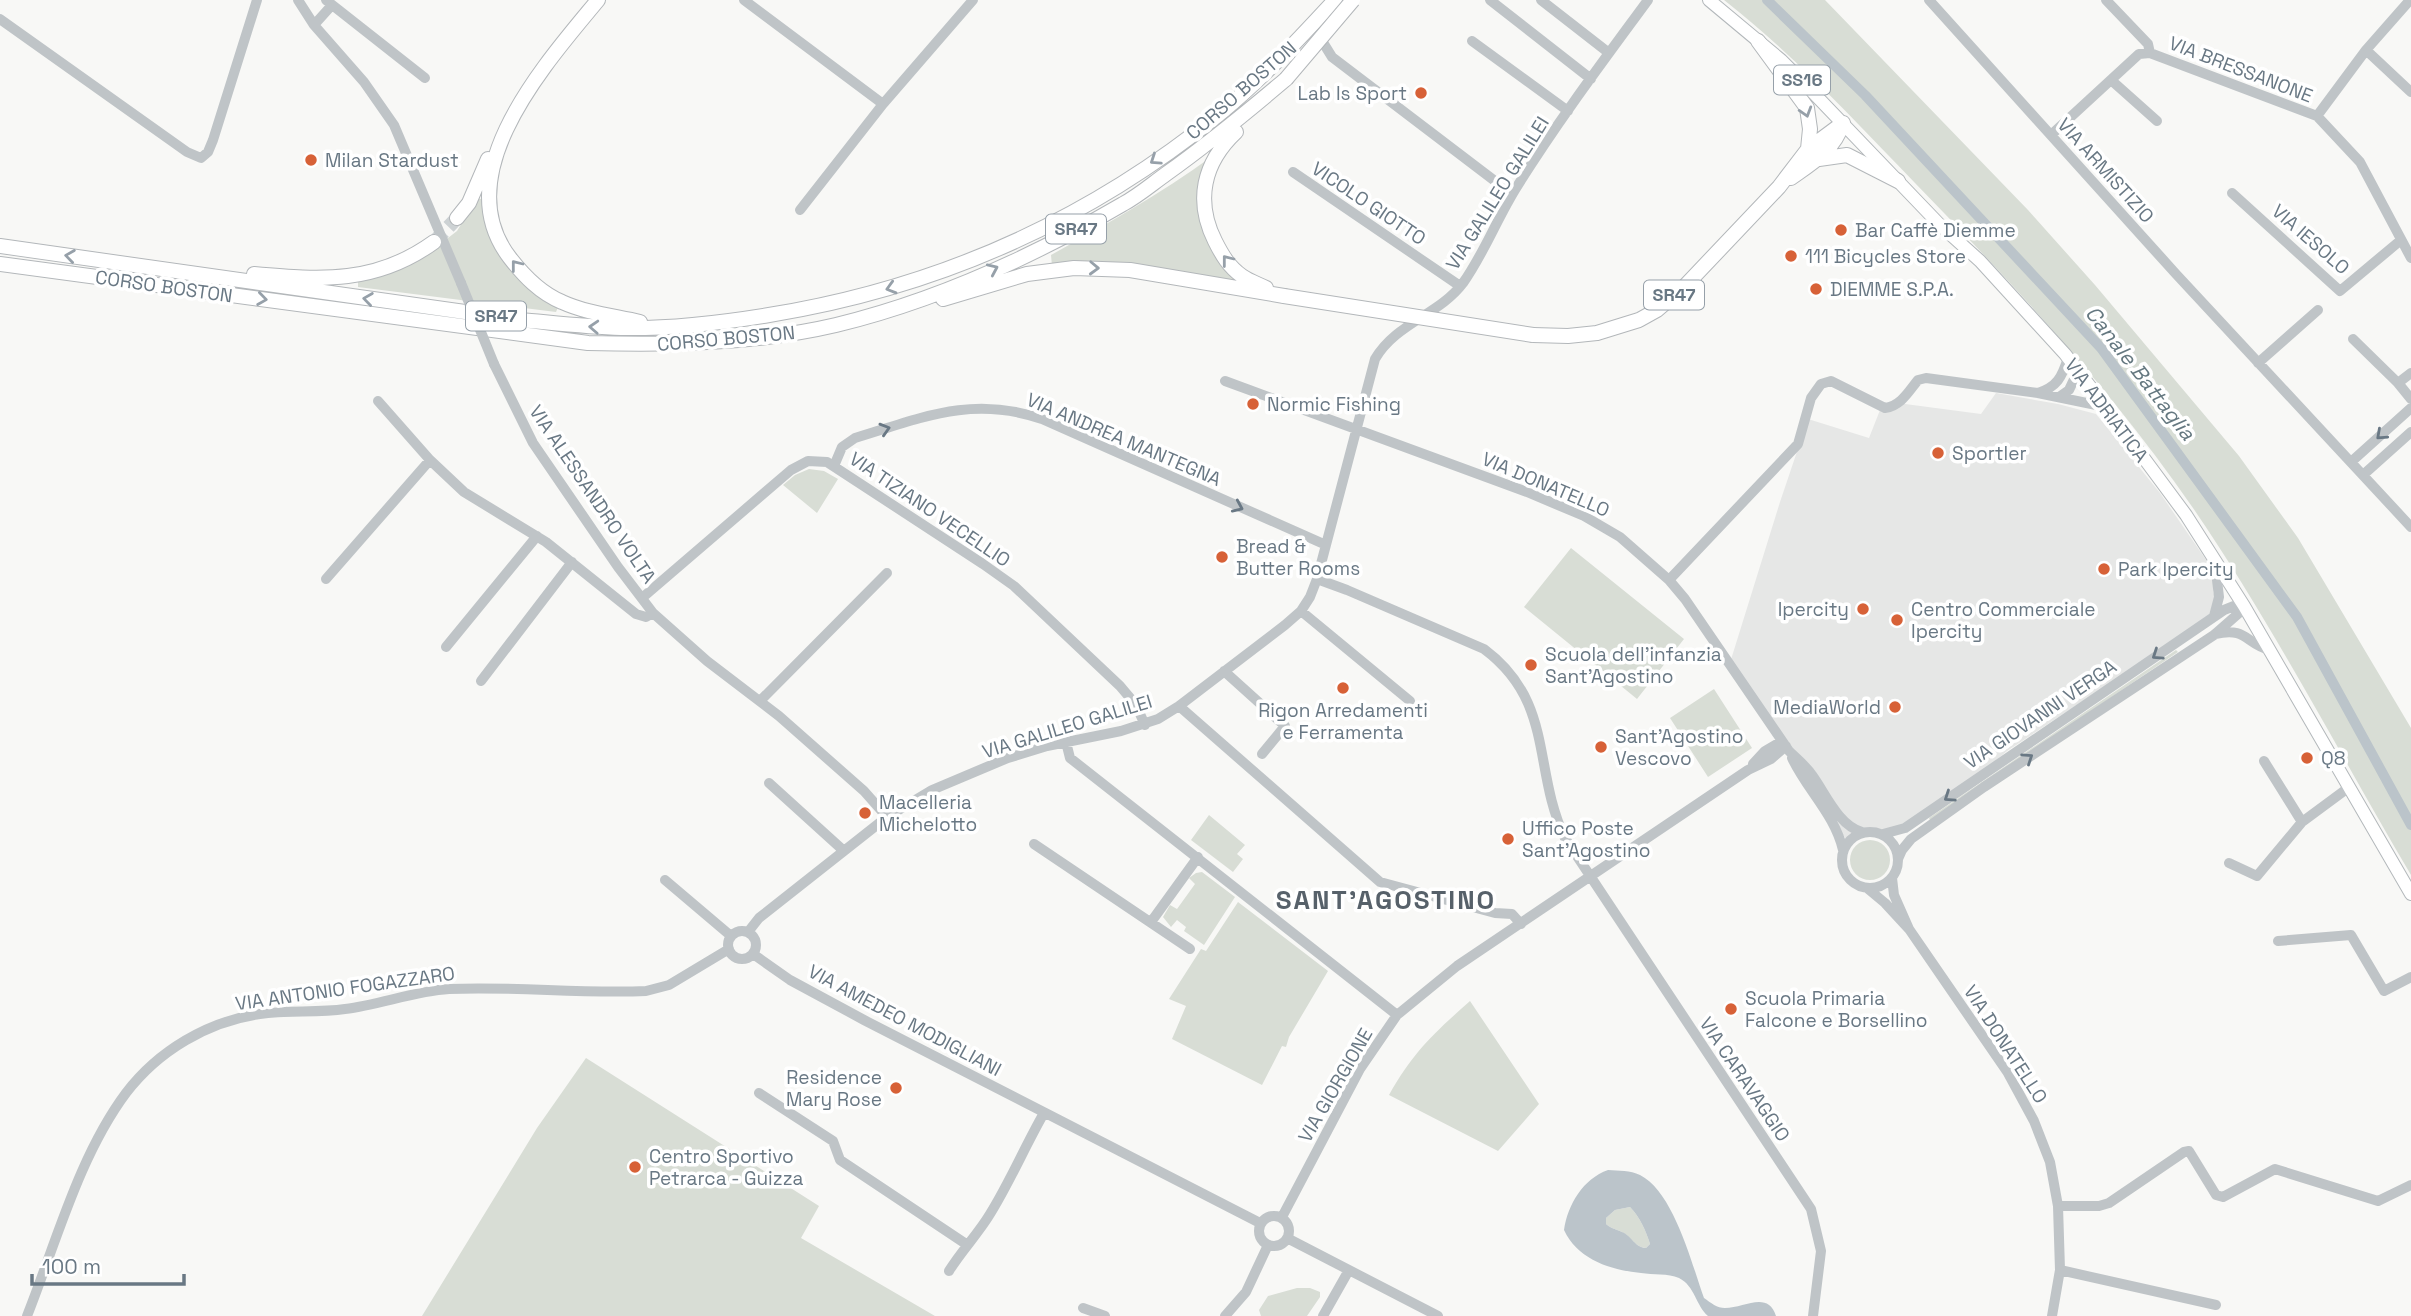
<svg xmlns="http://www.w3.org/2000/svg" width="2411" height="1316" viewBox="0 0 2411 1316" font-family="'Space Grotesk',sans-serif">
<rect width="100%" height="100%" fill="#f8f8f6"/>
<path fill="#e6e7e6" d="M1996,393l62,11 38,10 64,79 51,74 3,12 -1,13 4,9 -10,18 -200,132 -42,36 -81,50 -11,-6h-13l-14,8 -117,-173 51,-164 28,-83 61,19 13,-33 8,-3 91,12z"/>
<path fill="#d8ddd5" d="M1724,0h101l203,210 67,75 144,171 59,82 113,190v147c-72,-122 -138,-250 -218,-367 -81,-118 -179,-223 -278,-325 -61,-63 -122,-129 -191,-183z
M1211,157c-4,11 -10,24 -11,36 -5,60 37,75 81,102l-229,-29 -1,-11c55,-31 110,-61 160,-98z
M477,198l8,2 14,50 60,55 -3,7 -198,-25v-7l68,-25 31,-24z
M809,469l15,2 14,8 -21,34 -34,-28 12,-10z
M1571,548l113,91 -47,60 -113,-92z
M2176,650l2,2 -248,168 -1,-2z
M1714,689l38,59 -44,29 -38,-59z
M1209,815l36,30 -8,9 6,5 -10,13 -42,-32z
M1850 860a20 20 0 1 1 40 0a20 20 0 1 1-40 0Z
M1202,872l33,25 -31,48 -20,-14 2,-4 -9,-7 -6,7 -8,-10 7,-12 7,4 18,-25 -6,-6 7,-5z
M1238,902l90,69 -39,66 -3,10 -4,-1 -20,39 -90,-46 14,-33 -17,-7 32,-50 5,2z
M1470,1001l69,103 -41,47 -109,-56c25,-44 44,-61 81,-94z
M586,1058l233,148 -18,32 134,78h-513l115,-188z
M1630,1207c10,10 16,24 20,37l-4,4c-12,-1 -14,-11 -24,-16 -6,-3 -10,-3 -16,-8v-6l9,-8z
M1297,1288h13l10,4v5l-13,19h-46l-2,-6 9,-14z"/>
<path fill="#bbc4ca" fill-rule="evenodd" d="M1608,1170c11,1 22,0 32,5 34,17 52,90 64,123 7,5 13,10 21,10 19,0 43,-18 51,8h-68c-12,-10 -13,-30 -29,-38 -11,-5 -26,-3 -38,-5 -30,-3 -63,-13 -77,-43 4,-26 19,-51 44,-60zM1630,1207c10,10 16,24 20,37l-4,4c-12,-1 -14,-12 -24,-16 -6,-3 -10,-3 -16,-8v-6l9,-8z"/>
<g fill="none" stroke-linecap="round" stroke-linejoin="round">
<path stroke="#bbc4ca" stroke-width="10" d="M1767,0l98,95 236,253 196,269 114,208"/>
<path stroke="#cdd2d4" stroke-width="14" stroke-dasharray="14 7" stroke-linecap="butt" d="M434,242l23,-24"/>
<defs>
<path id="major" d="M1709,0l72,60 20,20 139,145 40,36 85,93 41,53 80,108 58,91 167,288"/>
<path id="highway" d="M598,0c-51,62 -153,174 -88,258 14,18 30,35 52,44 24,11 52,14 78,20
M1758,41l49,67 3,21 -2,20
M1236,132c-33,31 -41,69 -21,109 7,14 14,26 27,35 7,5 16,8 24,12
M1819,159l28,-4 51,26
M1791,178c23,-16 43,-28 52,-55
M457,218l12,-15 19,-44
M0,246l521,74c33,3 66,7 100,8 49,1 99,-5 148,-13 167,-27 317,-93 449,-200 43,-35 80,-75 117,-115
M0,264l588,79c83,2 167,1 248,-18 99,-24 198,-69 287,-121 15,-8 29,-20 43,-30 42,-30 81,-62 120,-95
M254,274c68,6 122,10 180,-32
M943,299l84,-25 47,-6 56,2 154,26
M1533,335l35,1 29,-3 42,-13 18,-10 28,-24 94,-99 29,-38 35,-26"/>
</defs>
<use href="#major" stroke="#b3b8bb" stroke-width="14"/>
<use href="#highway" stroke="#b3b7ba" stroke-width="16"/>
<path stroke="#bfc4c7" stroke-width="10" d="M298,0l16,25 50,57 30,43 67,158
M326,0l99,78
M744,0l139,104
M1490,0l101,79
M1541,0l68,53
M1929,0l247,274 235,253
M2106,0l42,44 2,9
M0,19l187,133 14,6 7,-6 5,-12 44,-140
M314,25l18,-20
M1319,36l13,21 180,137
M1472,41l96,70
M2366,50l45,42
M2111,80l46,41
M2317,116l49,-66 44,-50
M2051,135l88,-81 11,-1 167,63 43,46 51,96
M1293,172l167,114
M2232,193l108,98 61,-51
M800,210l83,-106 90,-104
M2353,339l45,44 13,16
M2258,363l60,-53
M494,364l39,79 85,124 35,46 54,48 72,55 85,75 23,26
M1225,381l302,111 57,24 36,21 49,43 16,19 104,152c8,8 17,15 23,24 14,19 26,50 50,57
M2398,383l13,-10
M2038,393c19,-6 24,-16 30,-35
M2059,397l10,-7 9,-19
M378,401l52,59 34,32 82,50 90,72 10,3 7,-4
M2351,462l60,-54
M834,466l8,-19 13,-9c66,-20 117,-43 187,-19l284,126
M2363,475l48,-43
M326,579l104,-119
M1317,579l30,11 137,59c71,53 48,120 81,189l246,371 10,42 -8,65
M1669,580l129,-136 13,-46 10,-14 10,-3 54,27c16,-2 24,-17 33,-28l8,-2 112,15 68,14
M642,598l149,-128 17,-9 19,1 156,102 31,22 106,100 16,19 9,20
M1301,611l109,90
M2214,616l5,-19 -4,-34
M2215,634c33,-7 29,9 55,16
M446,647l91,-111
M1224,671l61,55 -23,28
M481,681l91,-119
M760,701l127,-128
M1179,706l201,176 115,31 17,1 9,10
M1066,742l4,16 327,257
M1792,758c15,32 43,57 51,92
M2264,761l38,61
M1753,764l12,-13 17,-10
M769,783l75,68
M1842 860a28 28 0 1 1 56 0a28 28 0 1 1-56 0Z
M1883,834l22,-6 319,-218 10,-4h10
M1034,844l156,105
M1898,859l4,-9 9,-11 73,-52 230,-152 25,-22 5,-7
M2229,863l28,13 45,-54 46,-34
M1892,878l2,17 15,34
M665,880l66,56
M1867,888l18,15 24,26 99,144 26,48 16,41 8,44 2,64 -8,46
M1151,922l47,-65
M728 945a14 14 0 1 1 28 0a14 14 0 1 1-28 0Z
M748,932l11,-14 128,-101 45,-27 76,-32 39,-12 74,-15 37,-12 21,-13 106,-81 16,-14 9,-14 7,-18 58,-220c21,-36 64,-44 88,-76 22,-31 35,-67 55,-98 40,-64 86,-125 130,-185
M2278,941l73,-6 33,56 27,-14
M753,954l37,26 74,40 396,203
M759,1093l74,48 7,19 126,84
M2058,1206h41l10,-3 75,-51 5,-1 27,44 7,2 52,-28 103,32 33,-16
M1259 1231a15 15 0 1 1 30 0a15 15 0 1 1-30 0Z
M1282,1217l78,-148 37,-54 60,-49 291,-196 23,-11 15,-13
M1287,1238l151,78
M2060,1270l156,35
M949,1271c13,-21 29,-37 41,-57 20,-32 35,-68 54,-101
M1083,1308l22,8
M27,1316c29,-73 52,-160 99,-223 32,-42 82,-72 134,-79 28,-4 57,-1 85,-5 35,-4 69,-18 104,-20 66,-3 131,5 197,2l23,-6 60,-36
M1225,1316l21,-24 22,-47
M1323,1316l26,-46"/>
<use href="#major" stroke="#fff" stroke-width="12"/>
<use href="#highway" stroke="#fff" stroke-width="14"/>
<defs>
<path id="highway-bridge" d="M1286,79l67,-79
M1284,296l249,39"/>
</defs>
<use href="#highway-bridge" stroke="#b3b7ba" stroke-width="16" stroke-linecap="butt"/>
<path stroke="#bfc4c7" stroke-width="10" d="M461,283l33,81"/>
<use href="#highway-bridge" stroke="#fff" stroke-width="14"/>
</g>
<defs><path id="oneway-chevron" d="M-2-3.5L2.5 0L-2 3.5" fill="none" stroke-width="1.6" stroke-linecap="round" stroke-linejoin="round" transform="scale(1.75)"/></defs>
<g stroke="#96a0a9">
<use href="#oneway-chevron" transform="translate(1806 112) rotate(73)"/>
<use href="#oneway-chevron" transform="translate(1155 160) rotate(146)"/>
<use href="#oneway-chevron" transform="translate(70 256) rotate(-172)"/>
<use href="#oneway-chevron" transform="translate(1227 260) rotate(-128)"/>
<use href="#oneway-chevron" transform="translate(516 265) rotate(-128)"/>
<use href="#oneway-chevron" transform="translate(1094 268) rotate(2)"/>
<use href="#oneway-chevron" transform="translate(993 269) rotate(-24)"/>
<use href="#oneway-chevron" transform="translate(891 288) rotate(164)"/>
<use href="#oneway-chevron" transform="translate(262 299) rotate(8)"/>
<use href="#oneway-chevron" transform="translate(368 299) rotate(-172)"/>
<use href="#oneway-chevron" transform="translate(594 327) rotate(-177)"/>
</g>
<g stroke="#697884">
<use href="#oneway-chevron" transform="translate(885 429) rotate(-17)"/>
<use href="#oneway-chevron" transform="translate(2381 435) rotate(138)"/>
<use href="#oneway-chevron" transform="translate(1238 507) rotate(24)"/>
<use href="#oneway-chevron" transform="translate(2157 655) rotate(146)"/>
<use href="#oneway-chevron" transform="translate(2028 758) rotate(-34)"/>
<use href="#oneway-chevron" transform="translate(1949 797) rotate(146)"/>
</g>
<g fill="#d76137" stroke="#fff" stroke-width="2.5">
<circle cx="1421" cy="93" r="7"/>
<circle cx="311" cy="160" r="7"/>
<circle cx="1841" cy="230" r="7"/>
<circle cx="1791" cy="256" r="7"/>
<circle cx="1816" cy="289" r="7"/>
<circle cx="1253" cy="404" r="7"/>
<circle cx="1938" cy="453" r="7"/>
<circle cx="1222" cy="557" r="7"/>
<circle cx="2104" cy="569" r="7"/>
<circle cx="1863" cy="609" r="7"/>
<circle cx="1897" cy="620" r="7"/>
<circle cx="1531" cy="665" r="7"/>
<circle cx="1343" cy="688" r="7"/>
<circle cx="1895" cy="707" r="7"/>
<circle cx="1601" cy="747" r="7"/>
<circle cx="2307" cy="758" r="7"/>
<circle cx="865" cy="813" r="7"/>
<circle cx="1508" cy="839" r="7"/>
<circle cx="1731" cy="1009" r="7"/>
<circle cx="896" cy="1088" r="7"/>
<circle cx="635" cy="1167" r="7"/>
</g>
<g text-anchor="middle" stroke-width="7" stroke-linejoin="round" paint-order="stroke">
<g fill="#fff" stroke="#96a0a9" stroke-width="2">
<rect x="1774" y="65.5" width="56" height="29" rx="5"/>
<rect x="1046" y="214.5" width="60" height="29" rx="5"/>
<rect x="1644" y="280.5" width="60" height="29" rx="5"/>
<rect x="466" y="301.5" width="60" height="29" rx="5"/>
</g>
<g font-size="18" font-weight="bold" fill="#697884">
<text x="1802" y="86">SS16</text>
<text x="1076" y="235">SR47</text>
<text x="1674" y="301">SR47</text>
<text x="496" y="322">SR47</text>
</g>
<g font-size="19" fill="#697884" stroke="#fff">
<text transform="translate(2241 69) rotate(21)" y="7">VIA BRESSANONE</text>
<text transform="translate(1241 90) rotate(-41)" y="7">CORSO BOSTON</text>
<text transform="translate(2106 170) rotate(48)" y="7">VIA ARMISTIZIO</text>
<text transform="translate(1497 193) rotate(-58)" y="7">VIA GALILEO GALILEI</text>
<text transform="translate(1369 203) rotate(34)" y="7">VICOLO GIOTTO</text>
<text transform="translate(2311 239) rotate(41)" y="7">VIA IESOLO</text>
<text transform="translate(164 286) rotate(8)" y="7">CORSO BOSTON</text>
<text transform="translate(726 338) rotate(-5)" y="7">CORSO BOSTON</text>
<text transform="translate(2107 410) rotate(53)" y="7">VIA ADRIATICA</text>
<text transform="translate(1124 439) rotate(23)" y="7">VIA ANDREA MANTEGNA</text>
<text transform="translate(1546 484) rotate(23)" y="7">VIA DONATELLO</text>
<text transform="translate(593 494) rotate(56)" y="7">VIA ALESSANDRO VOLTA</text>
<text transform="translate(930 509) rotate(34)" y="7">VIA TIZIANO VECELLIO</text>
<text transform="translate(2040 714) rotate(-34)" y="7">VIA GIOVANNI VERGA</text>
<text transform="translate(1067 726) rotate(-17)" y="7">VIA GALILEO GALILEI</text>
<text transform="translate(345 988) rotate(-8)" y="7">VIA ANTONIO FOGAZZARO</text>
<text transform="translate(905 1020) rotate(28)" y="7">VIA AMEDEO MODIGLIANI</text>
<text transform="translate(2006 1044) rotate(57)" y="7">VIA DONATELLO</text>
<text transform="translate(1745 1079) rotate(56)" y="7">VIA CARAVAGGIO</text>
<text transform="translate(1335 1085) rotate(-60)" y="7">VIA GIORGIONE</text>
</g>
<g font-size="19" fill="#697884" stroke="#fff" text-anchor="start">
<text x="1407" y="100" text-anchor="end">Lab Is Sport</text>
<text x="325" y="167">Milan Stardust</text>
<text x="1855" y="237">Bar Caffè Diemme</text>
<text x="1805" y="263">111 Bicycles Store</text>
<text x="1830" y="296">DIEMME S.P.A.</text>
<text x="1267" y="411">Normic Fishing</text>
<text x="1952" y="460">Sportler</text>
<text x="1236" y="553">Bread &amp;<tspan x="1236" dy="22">Butter Rooms</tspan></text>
<text x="2118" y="576">Park Ipercity</text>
<text x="1849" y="616" text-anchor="end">Ipercity</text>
<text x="1911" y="616">Centro Commerciale<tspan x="1911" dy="22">Ipercity</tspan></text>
<text x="1545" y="661">Scuola dell'infanzia<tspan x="1545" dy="22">Sant'Agostino</tspan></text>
<text x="1881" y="714" text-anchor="end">MediaWorld</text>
<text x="1343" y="717" text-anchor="middle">Rigon Arredamenti<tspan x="1343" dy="22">e Ferramenta</tspan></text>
<text x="1615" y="743">Sant'Agostino<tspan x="1615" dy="22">Vescovo</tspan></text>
<text x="2321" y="765">Q8</text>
<text x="879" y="809">Macelleria<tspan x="879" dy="22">Michelotto</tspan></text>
<text x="1522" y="835">Uffico Poste<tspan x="1522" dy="22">Sant'Agostino</tspan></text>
<text x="1745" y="1005">Scuola Primaria<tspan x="1745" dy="22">Falcone e Borsellino</tspan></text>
<text x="882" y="1084" text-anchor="end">Residence<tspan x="882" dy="22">Mary Rose</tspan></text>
<text x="649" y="1163">Centro Sportivo<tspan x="649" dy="22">Petrarca - Guizza</tspan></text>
</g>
<g font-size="21" font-style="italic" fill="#657880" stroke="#fff">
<text transform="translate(2140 373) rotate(52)" y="7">Canale Battaglia</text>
</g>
<g font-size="26" font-weight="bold" letter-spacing="2" fill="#57616a" stroke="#fff">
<text x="1386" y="909">SANT'AGOSTINO</text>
</g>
</g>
<path d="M32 1274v10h152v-10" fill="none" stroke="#697884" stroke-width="3.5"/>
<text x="42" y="1274" font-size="21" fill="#697884" stroke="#ffffff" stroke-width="5" paint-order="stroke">100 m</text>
</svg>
